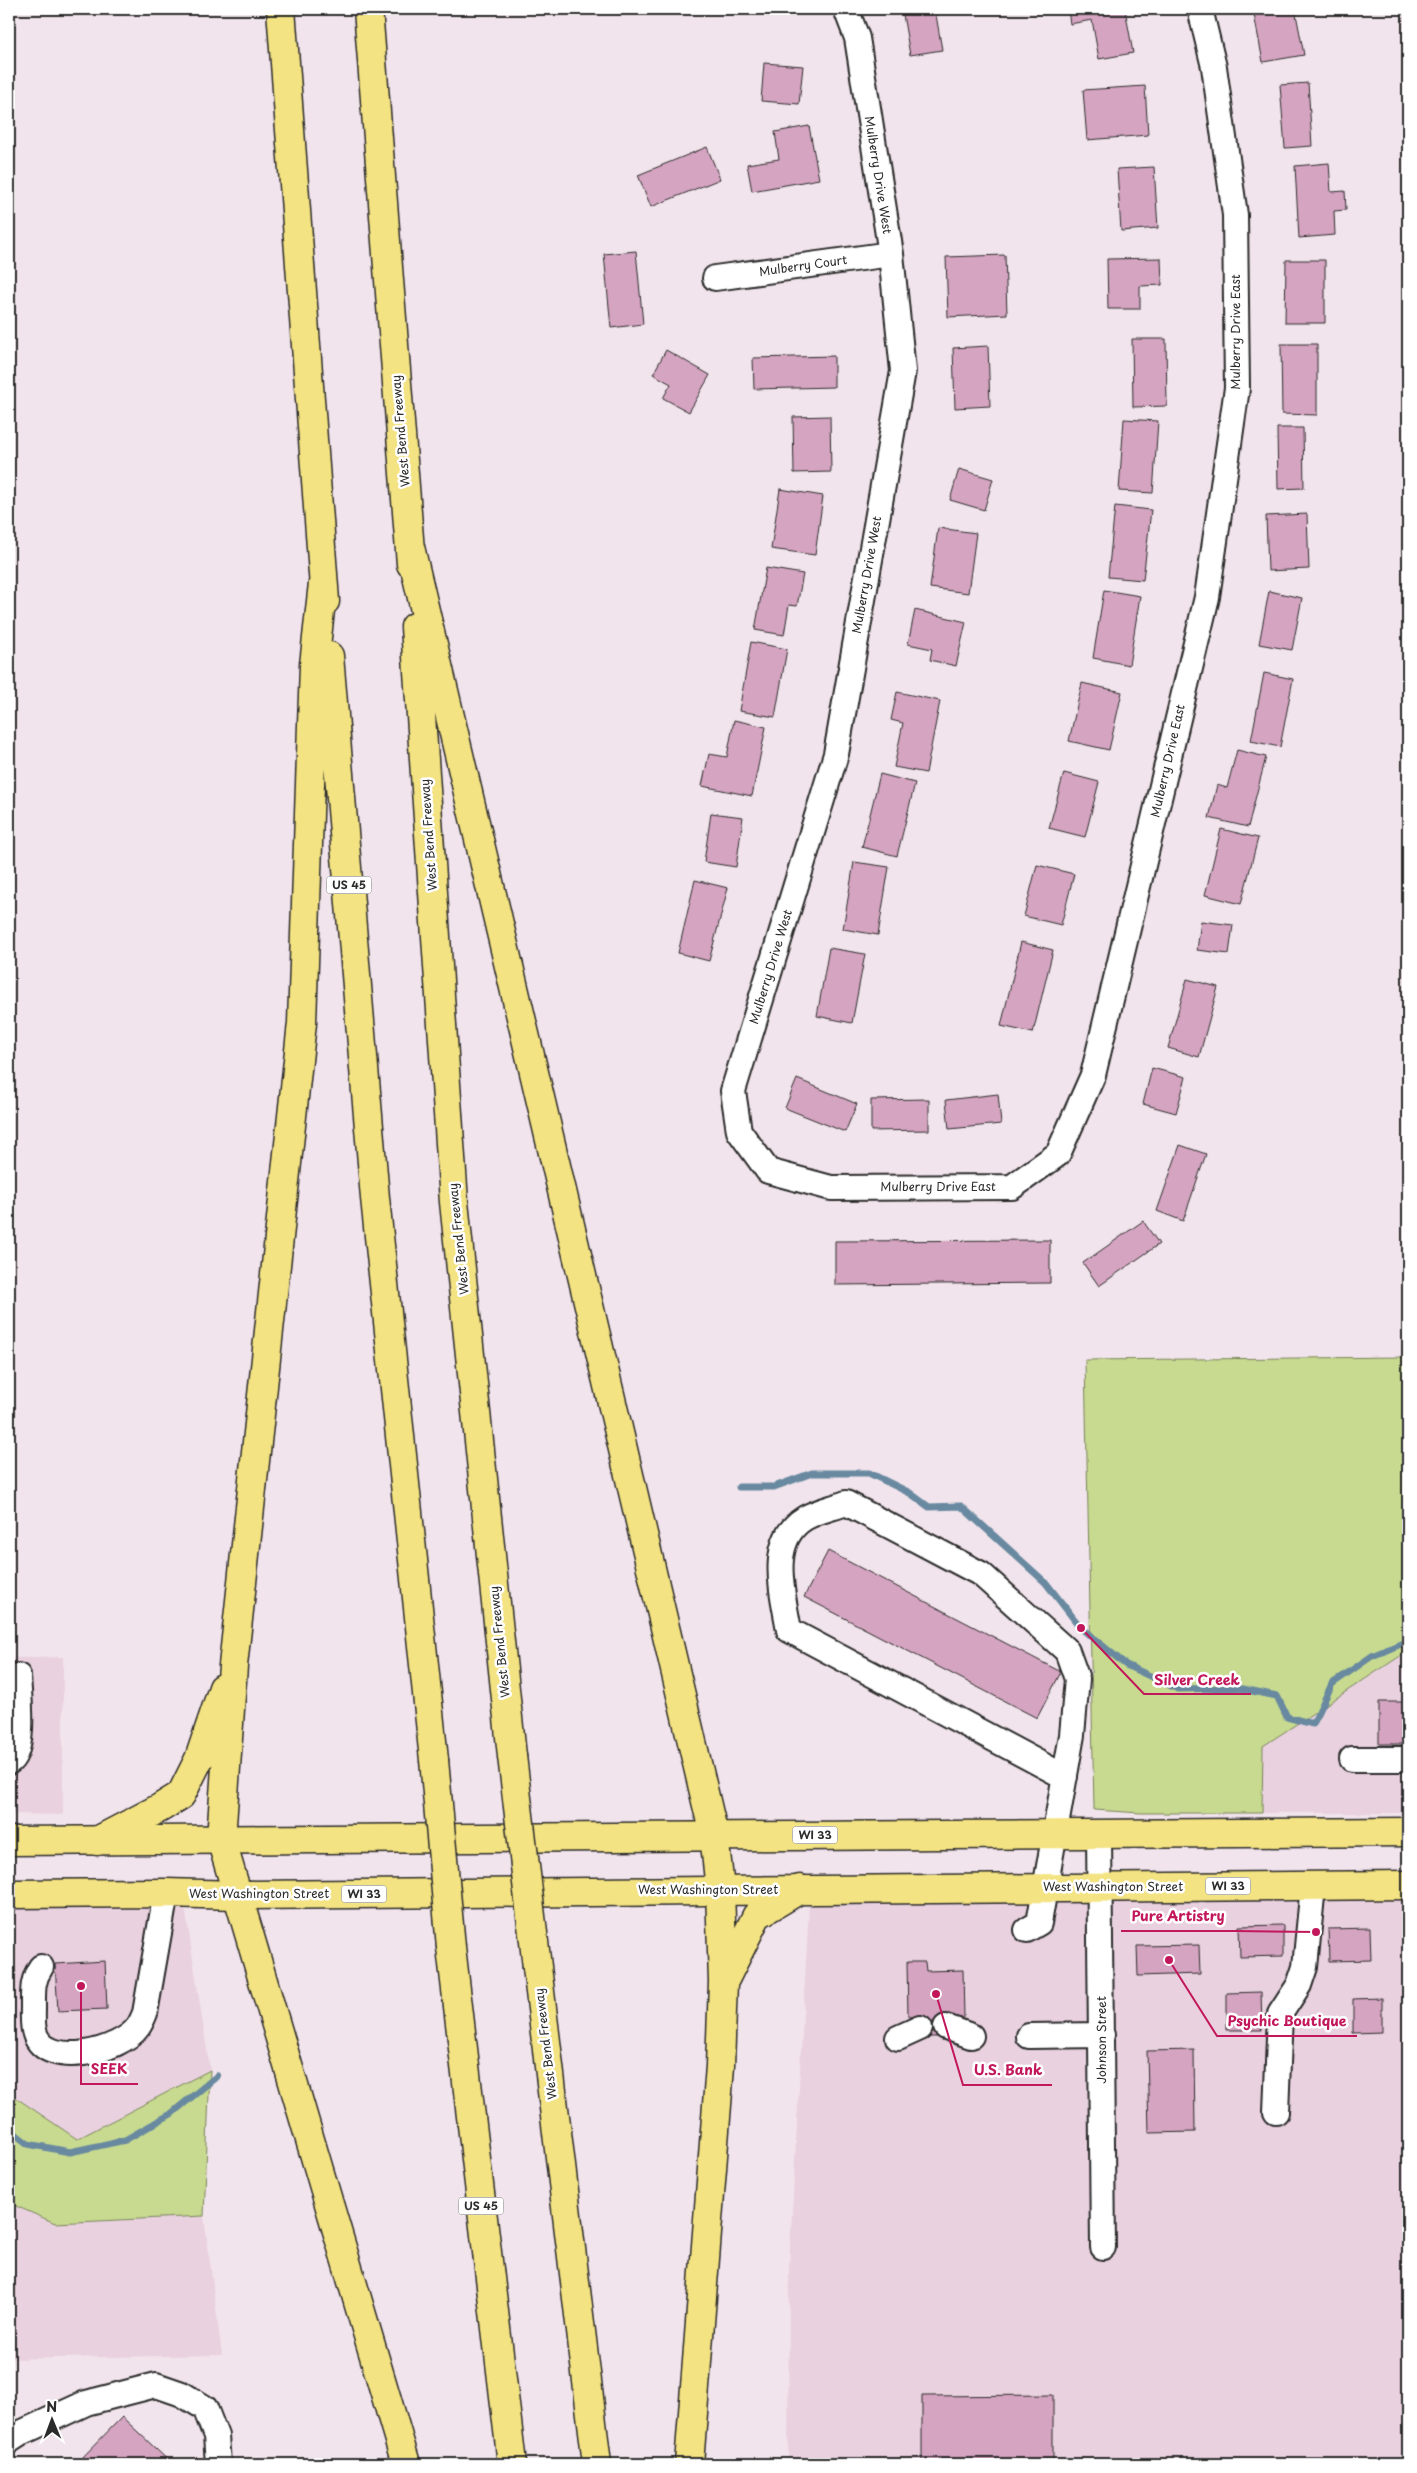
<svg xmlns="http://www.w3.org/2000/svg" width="1417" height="2473" viewBox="0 0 1417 2473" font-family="'Playpen Sans',sans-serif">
<rect width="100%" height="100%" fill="#f2e4ec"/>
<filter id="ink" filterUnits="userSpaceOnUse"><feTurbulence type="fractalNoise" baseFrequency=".02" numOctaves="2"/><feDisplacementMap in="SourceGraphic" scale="10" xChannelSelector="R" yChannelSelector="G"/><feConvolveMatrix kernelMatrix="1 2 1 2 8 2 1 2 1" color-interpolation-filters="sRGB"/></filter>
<g filter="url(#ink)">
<path fill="#e9d1df" d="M1408,1651v162h-146l1,-67z
M63,1657v158l-54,-1v-156z
M1408,1895v569h-620l1,-197 20,-361 75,-8z
M9,1906l176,1 25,163 -133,69 -68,-46z
M9,2203l46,20 149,-7 18,139 -213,4z"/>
<path fill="#c7da8f" stroke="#79825d" d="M1408,1357v294l-145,95 -1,67h-121l-47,-3 -9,-450z
M210,2070l-6,146 -149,7 -46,-20v-110l68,46z"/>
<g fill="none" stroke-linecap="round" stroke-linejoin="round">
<path stroke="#6889a0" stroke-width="7" d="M739,1487h35l38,-14h57l41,20 19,14 32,-1 85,77 35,45 45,37 52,24 60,-1 39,8 10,21 26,7 19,-40 40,-28 36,-15
M9,2129l19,15 42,8 55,-12 46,-26 46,-38"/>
</g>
<path fill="#d5a4c1" stroke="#2b2b2b" d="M902,9h33l7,41 -32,5z
M1068,9h57l8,44 -34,6 -7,-39 -22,4z
M1253,9h31v2l11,-2 9,46 -41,7z
M764,63l39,3 -4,38 -38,-3z
M1308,83l4,63 -27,2 -5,-63z
M1145,86l3,49 -61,5 -4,-50z
M809,126l10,53 -67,12 -5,-27 32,-5 -4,-27z
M707,147l13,32 -69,28 -13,-32z
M1329,163l2,29 14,-1 1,19 -12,1 1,24 -36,3 -4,-72z
M1154,167l4,61 -37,3 -4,-62z
M636,251l7,73 -32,4 -7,-74z
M1005,255l2,59 -59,3 -2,-60z
M1161,258l1,27 -22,1v23h-32l-1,-50z
M1286,260h39v63h-40z
M1132,339h34l1,67 -34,1z
M1281,344h36v71l-35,-1z
M988,346l2,60 -35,2 -2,-60z
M666,350l44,25 -21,37 -26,-14 8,-14 -18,-10z
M834,356v31l-80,2 -1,-31z
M830,416l1,56 -37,1 -1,-56z
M1124,419l34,2 -5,72 -34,-2z
M1277,428h26l1,60 -26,1z
M959,469l34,10 -9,31 -34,-10z
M780,489l43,7 -8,59 -44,-6z
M1115,506l36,4 -8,70 -35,-3z
M1307,514l2,55 -41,2 -2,-55z
M938,528l38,5 -8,60 -38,-5z
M766,568l37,6 -6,32 -8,-1 -5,30 -29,-5z
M1104,590l36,6 -11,69 -36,-7z
M1269,591l33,7 -10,52 -33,-6z
M915,610l51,12 -10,44 -26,-6 2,-11 -24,-5z
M751,642l36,7 -12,68 -36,-6z
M1264,673l29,6 -13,68 -29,-6z
M1082,683l40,9 -13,58 -40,-9z
M897,692l43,9 -14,72 -32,-6 9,-44 -12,-3z
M734,720l32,7 -14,69 -50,-10 7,-32 18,3z
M1237,750l29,7 -18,70 -39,-9 8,-33 10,3z
M1064,773l35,9 -14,55 -36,-9z
M880,774l35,9 -18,73 -35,-9z
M711,813l32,4 -7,50 -32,-5z
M1221,829l37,9 -17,66 -36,-9z
M854,862l35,5 -11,68 -35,-6z
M1037,865l37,9 -13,51 -37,-9z
M695,880l33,8 -19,73 -31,-8z
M1201,921l32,4 -4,29 -32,-4z
M1021,942l32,8 -20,83 -32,-7z
M829,948l36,6 -13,69 -35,-7z
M1187,979l31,8 -19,70 -31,-9z
M1152,1068l34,9 -10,36 -33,-9z
M797,1079l60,25 -12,28 -60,-24z
M998,1094l3,30 -52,5 -3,-29z
M929,1099v31l-58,1v-31z
M1180,1145l26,9 -23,67 -26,-10z
M1143,1221l16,23 -60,42 -16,-23z
M1050,1240v43l-215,2v-44z
M828,1551l233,121 -24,46 -233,-121z
M1379,1702h29v42h-29z
M1283,1925v31l-43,1 -1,-31z
M1370,1928l1,32 -42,1 -1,-32z
M1199,1945l1,29 -62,2 -1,-30z
M105,1961l2,48 -49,2 -3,-47z
M1407,1961h1v61h-2z
M907,1962h18l1,9 37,-1 1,48h-18v19h-25l-1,-20h-12z
M1261,1992l1,38h-35v-37z
M1382,1998v34l-29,1v-34z
M1194,2050l1,82 -46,1 -2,-82z
M1053,2395v69h-131v-68z
M122,2417l50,47h-96z"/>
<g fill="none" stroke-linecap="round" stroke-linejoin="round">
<defs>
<path id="minor" d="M846,9l11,29 34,216 12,117 -67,383 -103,337 6,40 29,40 63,17 181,-1 46,-33 35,-79 114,-478 30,-209 -2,-173 -21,-148 -14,-58
M715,278l176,-24
M1352,1759h56
M9,1762c17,-11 10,-66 9,-86
M1099,1834l4,413
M1027,1930l12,-7 33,-188 5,-56 -10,-28 -86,-77 -135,-71c-13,5 -29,8 -41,15 -38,23 -22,76 -16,112l276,147
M41,1967c-9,13 -8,24 -8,40 0,8 -1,19 2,27 12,36 86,17 103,-7 3,-4 5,-9 7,-14l21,-120
M946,2027l25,9
M1029,2036l73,-1
M898,2038l22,-10
M1276,2112l4,-98 19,-29 6,-18 8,-81
M9,2441l14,-9 63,-29 70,-18 26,9 23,14 11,28 2,28"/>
<path id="major" d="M9,1841l1399,-9
M9,1894l157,-1 70,2 1172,-10"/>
<path id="highway" d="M281,9l44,592
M368,9l43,555
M410,547l304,1288 6,54 3,93 -3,84 -31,398
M323,583l-9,82 -12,358 -69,643 -12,173 185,625
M415,627l39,575 58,554
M329,656l46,542 59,562
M97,1841l63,-33 21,-13 18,-36 24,-71
M451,1947l61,517
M537,1967l60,497
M725,1979l32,-64 43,-26"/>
</defs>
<use href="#minor" stroke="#2b2b2b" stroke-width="28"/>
<use href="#major" stroke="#2b2b2b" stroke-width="31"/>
<use href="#highway" stroke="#2b2b2b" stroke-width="31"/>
<use href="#minor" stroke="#fff" stroke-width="24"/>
<use href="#major" stroke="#f4e382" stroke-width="28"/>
<use href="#highway" stroke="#f4e382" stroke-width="28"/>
<defs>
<path id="highway-bridge" d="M512,1756l25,211
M434,1760l17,187"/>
</defs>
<use href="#highway-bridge" stroke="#2b2b2b" stroke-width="31" stroke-linecap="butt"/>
<use href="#highway-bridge" stroke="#f4e382" stroke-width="28"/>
</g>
</g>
<g text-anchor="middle" stroke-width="5" stroke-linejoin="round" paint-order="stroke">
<g fill="#fff" stroke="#6b6b6b" stroke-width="1">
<rect x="326.5" y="876.5" width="45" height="17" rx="4"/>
<rect x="792.5" y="1826.5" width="45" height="17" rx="4"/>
<rect x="1205.5" y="1877.5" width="45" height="17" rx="4"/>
<rect x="341.5" y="1885.5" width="45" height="17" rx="4"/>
<rect x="458.5" y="2197.5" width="45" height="17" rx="4"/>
</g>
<g font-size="11" font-weight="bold" fill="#2b2b2b">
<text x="349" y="889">US 45</text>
<text x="815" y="1839">WI 33</text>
<text x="1228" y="1890">WI 33</text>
<text x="364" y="1898">WI 33</text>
<text x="481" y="2210">US 45</text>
</g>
<g font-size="12" fill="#2b2b2b" stroke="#fff">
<text transform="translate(878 175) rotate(81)" y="4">Mulberry Drive West</text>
<text transform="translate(803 266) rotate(-8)" y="4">Mulberry Court</text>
<text transform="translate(1236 332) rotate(-90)" y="4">Mulberry Drive East</text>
<text transform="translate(401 431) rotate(-95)" y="4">West Bend Freeway</text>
<text transform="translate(867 575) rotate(-80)" y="4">Mulberry Drive West</text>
<text transform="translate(1168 761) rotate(-77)" y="4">Mulberry Drive East</text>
<text transform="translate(429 835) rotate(-94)" y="4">West Bend Freeway</text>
<text transform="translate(771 967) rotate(-73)" y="4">Mulberry Drive West</text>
<text x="938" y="1191">Mulberry Drive East</text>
<text transform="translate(459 1239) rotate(-96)" y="4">West Bend Freeway</text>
<text transform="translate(500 1642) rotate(-96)" y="4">West Bend Freeway</text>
<text x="1113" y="1891">West Washington Street</text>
<text x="708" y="1894">West Washington Street</text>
<text x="259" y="1898">West Washington Street</text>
<text transform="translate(1102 2040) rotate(-90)" y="4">Johnson Street</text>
<text transform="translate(546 2044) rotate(-97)" y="4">West Bend Freeway</text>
</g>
</g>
<path fill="none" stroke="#c2185b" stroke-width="2" d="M1081 1628L1144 1694H1251M1316 1932L1235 1931H1121M1169 1960L1217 2036H1357M81 1986L81 2084H138M936 1994L963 2085H1052"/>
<g fill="#c2185b" stroke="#fff" stroke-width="2">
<circle cx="1081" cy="1628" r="5"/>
<circle cx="1316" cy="1932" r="5"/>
<circle cx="1169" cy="1960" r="5"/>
<circle cx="81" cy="1986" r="5"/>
<circle cx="936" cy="1994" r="5"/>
</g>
<g font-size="14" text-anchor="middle" font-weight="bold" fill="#c2185b" stroke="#fff" stroke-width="5" stroke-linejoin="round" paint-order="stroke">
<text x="1197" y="1685">Silver Creek</text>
<text x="1178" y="1921">Pure Artistry</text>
<text x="1287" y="2026">Psychic Boutique</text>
<text x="109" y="2074">SEEK</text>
<text x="1008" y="2075">U.S. Bank</text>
</g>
<rect width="1417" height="2473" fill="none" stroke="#fff" stroke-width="30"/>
<rect x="15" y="15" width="1387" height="2443" fill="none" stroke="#2b2b2b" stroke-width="2" filter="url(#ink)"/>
<g transform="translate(52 2420) rotate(359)" stroke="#ffffff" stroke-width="4" paint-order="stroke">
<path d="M0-4L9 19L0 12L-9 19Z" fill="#2b2b2b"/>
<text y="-8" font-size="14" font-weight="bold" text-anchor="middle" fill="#2b2b2b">N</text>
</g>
</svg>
